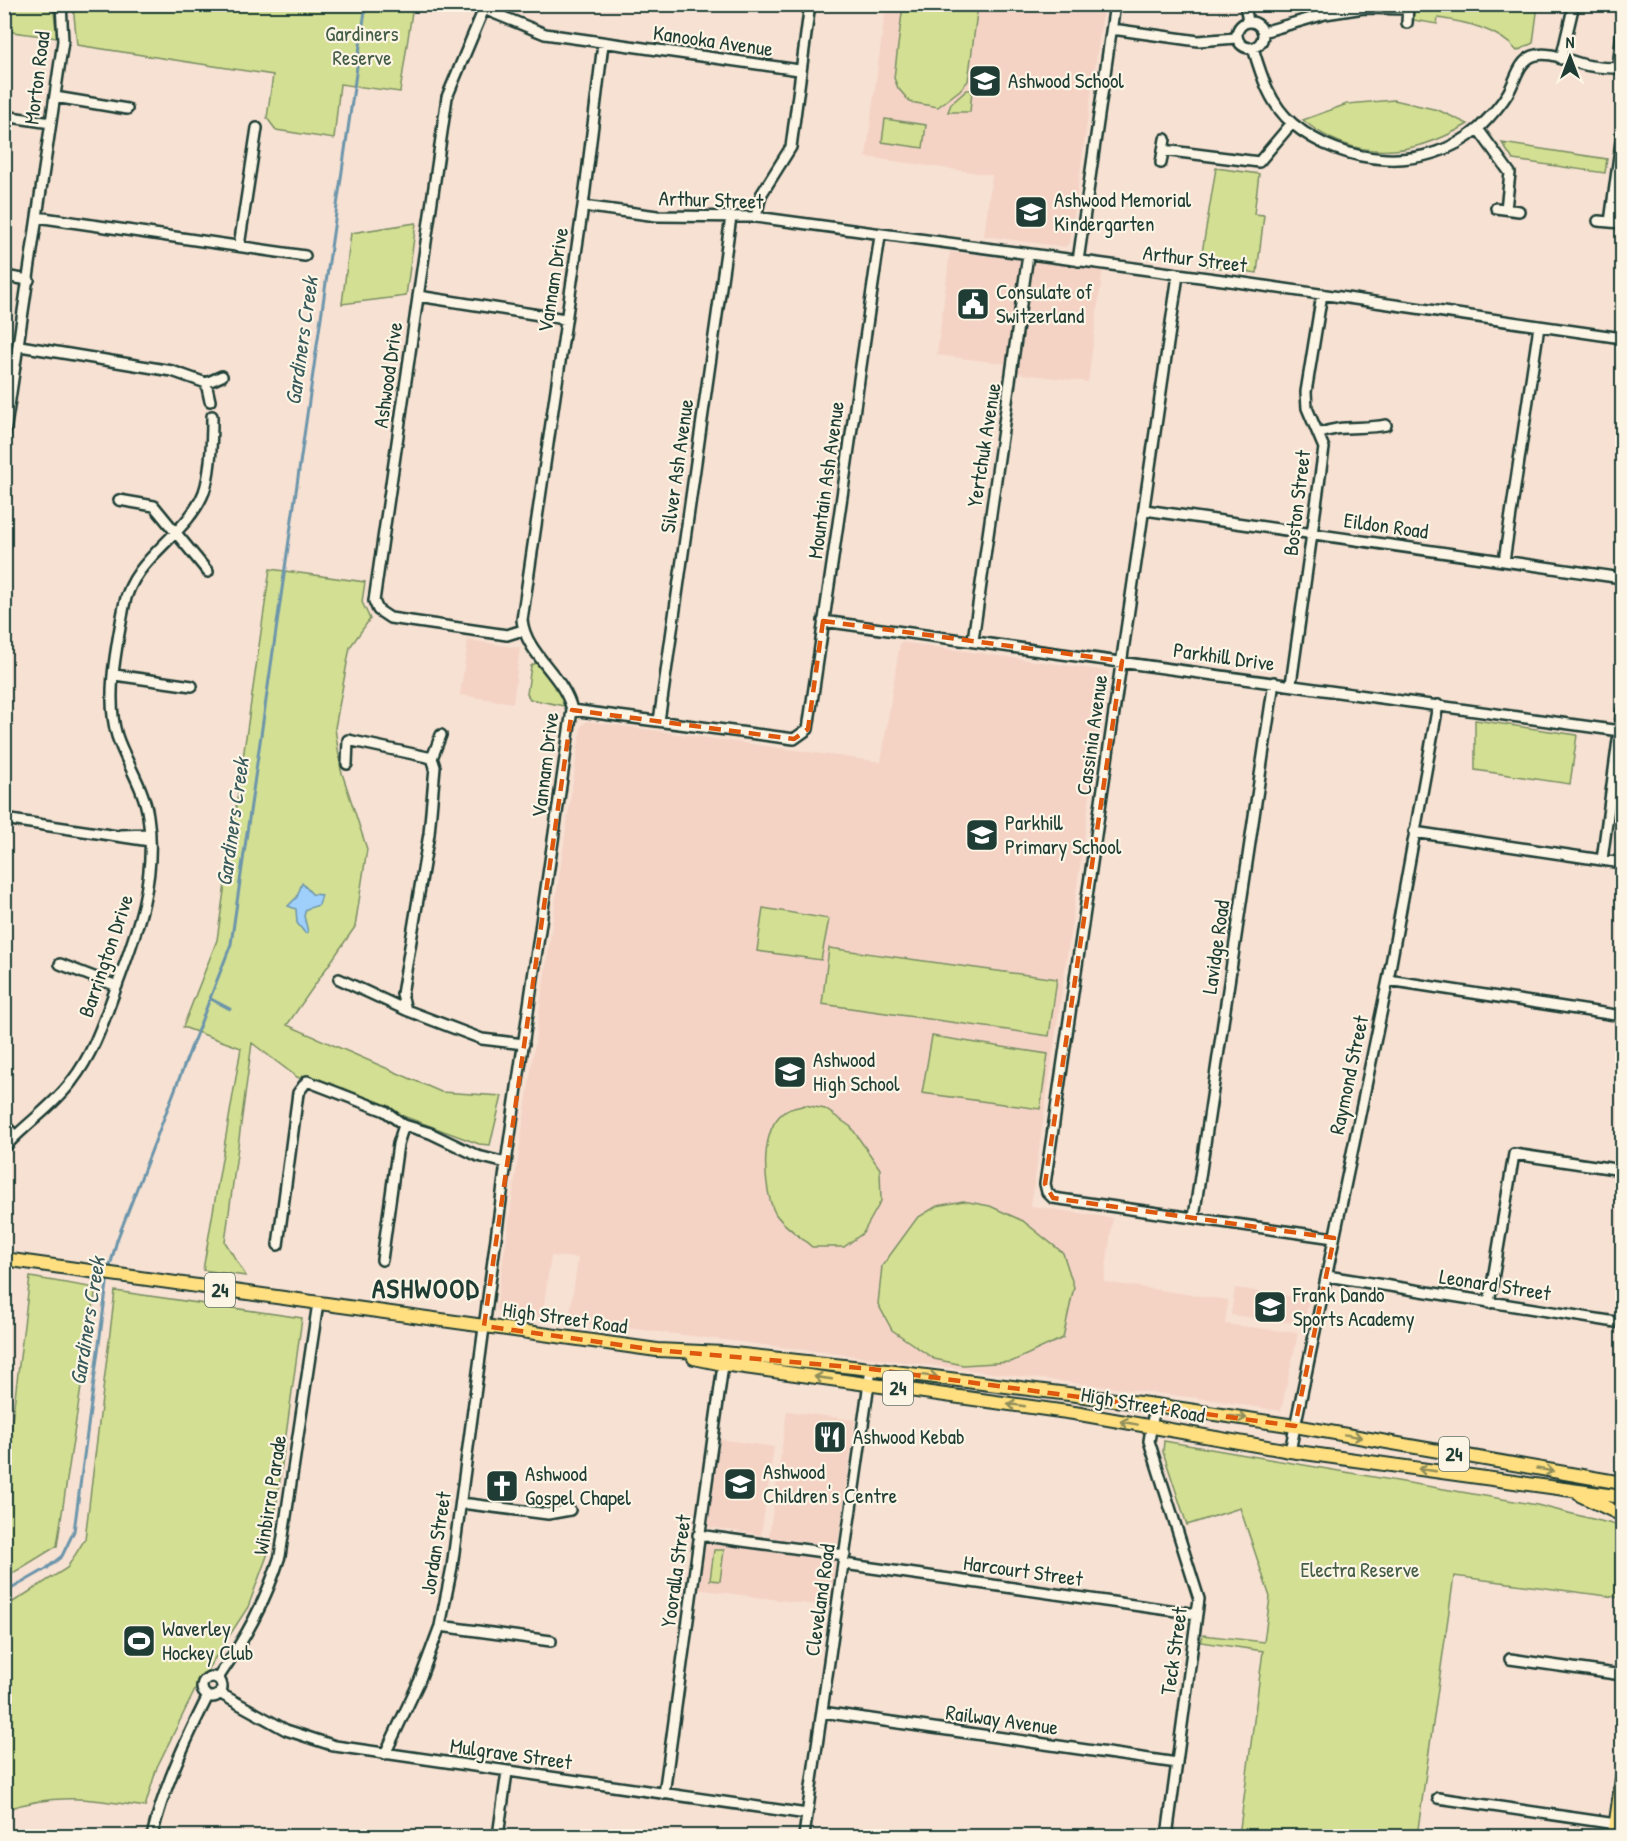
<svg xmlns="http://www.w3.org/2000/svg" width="1627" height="1841" viewBox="0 0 1627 1841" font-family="'Patrick Hand',sans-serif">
<rect width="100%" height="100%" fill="#f7e1d2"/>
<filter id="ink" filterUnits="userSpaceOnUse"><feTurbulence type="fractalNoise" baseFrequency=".0167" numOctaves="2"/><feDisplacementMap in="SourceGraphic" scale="12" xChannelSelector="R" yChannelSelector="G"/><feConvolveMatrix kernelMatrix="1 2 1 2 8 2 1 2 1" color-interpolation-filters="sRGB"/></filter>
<g filter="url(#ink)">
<path fill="#f4d3c5" d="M886,5h218l-34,237 -5,5 -81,-11 8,-61 -126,-18z
M950,252l153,16 -15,114 -79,-10v-8l-72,-9z
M468,640l52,8 -7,55 -53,-8z
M900,642l208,29 -77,535 82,12 -9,64 124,18 -3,24 73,9 -17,78 -68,-11 -644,-79 9,-63 -27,-2 -9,62 -41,-5 -5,-4 85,-583 6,-5 294,41z
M1235,1288l74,11 -4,21 -4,4 -70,-9z
M787,1411l68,9 -17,126 -69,-9z
M718,1439l56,8 -13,88 -53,-8 -3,-6z
M703,1542l133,19 -5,46 -134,-18z"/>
<path fill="#d3df92" stroke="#798e63" stroke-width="1.5" d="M5,4l48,1 4,33 -52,-7z
M1415,4l123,1 -5,38 -16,8c-18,-22 -52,-29 -79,-33l-1,6 -24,-4z
M73,5v-1l340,1 -13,87 -60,-8 -6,55 -58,-9 -9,-12 6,-43 -196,-30z
M903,5h75l-10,76 -8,9 -22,17 -28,-5 -12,-14 -4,-10z
M967,90h5l-2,22h-22l3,-8z
M1394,100l44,10 30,14c-55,33 -113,39 -165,-4l44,-16z
M885,119l41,6 -3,23 -41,-6z
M1502,143l105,16 -2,14 -92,-13z
M1216,168l43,6 -5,40 10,1 -7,58 -57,-8z
M416,223l-10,73 -64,8 9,-71z
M270,569l95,13 -3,20 8,17 -20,28 -15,81 6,42 26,79 -12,78 -68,98 154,67 61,4 -12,49 -11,-1 -182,-67 -45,-34 -27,199 21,34 -43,-6 38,-222 -58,-21 34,-87z
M537,662l24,33 3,11 -34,-7 -3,-5 4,-28z
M1475,720l102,15 -7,49 -95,-14z
M763,908l66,11 -8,41 -64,-9z
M829,948l228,31 -8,57 -227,-32z
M932,1036l116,18 -8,55 -118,-16z
M805,1105l20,4 26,18 29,42 1,32 -18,32 -19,14h-32c-11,-10 -30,-22 -37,-34 -12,-23 -17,-90 13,-103 4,-2 12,-3 17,-5z
M963,1201l27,5 33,15 40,32 11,34 -11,51 -52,24 -48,3 -29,-6 -42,-29 -14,-26 4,-38 35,-48 20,-12z
M30,1277l66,11 -39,258 -52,32v-101z
M115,1291l187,27 -31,227 -23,62 -50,77 -41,83 -12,40c-51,-8 -91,-15 -140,3v-203l62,-39 18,-29z
M1164,1441l373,64 83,21 2,3v69l-168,-22 -37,260h-178l24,-185 -62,-9 2,-7 61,7 6,-45 -30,-89 -53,17 -24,-73z
M714,1550h10l-4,31 -10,-1z"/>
<path fill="#9fd0fb" stroke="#6c95ab" stroke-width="1.5" d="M302,883l10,11 10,1 -3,10 -13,4 -2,7 4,16 -3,1 -8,-10 -1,-14 -8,-3 9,-9z"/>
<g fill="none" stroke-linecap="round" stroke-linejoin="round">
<path stroke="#6c95ab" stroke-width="3" d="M211,999l19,10
M109,1270l8,-30 114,-296 135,-940
M4,1593l42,-24 16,-13 12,-25 34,-255"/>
<defs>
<path id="minor" d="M486,4l-39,93 -73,504 4,9 12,8 117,17 16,-5
M1245,4l3,18
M1619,4l3,6
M484,9l61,25 254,36
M1237 35a13 13 0 1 1 26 0a13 13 0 1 1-26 0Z
M1407,23l1,-18
M1112,29l86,12 38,-3
M1263,32l62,-18 39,-6 44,1
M1253,48c8,27 17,57 40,76 51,42 133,50 186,4 10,-10 22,-23 29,-35 8,-13 10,-31 25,-37 17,-7 40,8 58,10 10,2 21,2 31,2
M1561,59l13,-55
M1618,68l4,-38
M55,97l72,12
M4,116l47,7
M1478,129l32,44 -4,36
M1163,150l96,12 33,-39
M1161,163l4,-24
M583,206l74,10 99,1 474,64 392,57
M1496,208l23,3
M37,217l268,39
M756,217l5,-22 30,-48 19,-143
M1598,221l23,2
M1610,222l12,-88
M239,246l18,-118
M1078,261l37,-257
M1178,275l-133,909 2,8 6,6 281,40
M4,276l25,4
M418,296l147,23
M20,346l152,25 34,12 16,-7
M206,383l4,18
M1318,434c24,-10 43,-4 68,-9
M4,440l59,-399 -2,-37
M119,500l35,6 54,66
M1145,510l477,68
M1504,561l35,-235
M823,621l797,110
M973,640l55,-385
M115,675l77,11
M1291,684l33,-236 -17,-40 -1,-16 16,-98
M572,710l222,29 14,-10 72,-493
M659,721l72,-504
M347,764l1,-24 84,18
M4,819l146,22
M1414,832l208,31
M121,835l29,-1
M1602,860l20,-150
M60,964l57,22
M339,979l67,31 76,29 42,5
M1388,980l234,36
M406,1010l-4,-16 27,-160 6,-67 -3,-9 9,-23
M4,1124l11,12
M4,1148c21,-24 49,-41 68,-67 20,-26 30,-55 41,-85 22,-59 45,-116 35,-180 -4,-29 -22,-53 -31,-80 -12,-39 0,-91 7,-130 9,-49 63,-70 80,-114 7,-20 8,-55 8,-76
M1194,1217l80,-535
M278,1245l20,-152 9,-12 78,30 19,14 26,8 48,23 28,7
M382,1260l16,-116 6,-19
M1327,1276l295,47
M1489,1303l25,-149 108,16
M1155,1405l-6,36 50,158 -32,237
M1290,1451l98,-471 50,-275
M461,1503l87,11 22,-4
M698,1535l147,20
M844,1564l353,50
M440,1626l111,15
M1510,1659l112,16
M202 1687a10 10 0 1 1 20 0a10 10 0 1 1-20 0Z
M218,1678c28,-41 47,-75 62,-122l38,-253
M221,1694l65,36 49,16 472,68
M822,1712l355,51
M385,1754l34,-72 21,-56 12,-59 54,-404 66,-453c-8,-35 -46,-55 -50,-90l61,-414 20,-162
M664,1794l60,-436
M1438,1798l178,26
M152,1836c12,-50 33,-94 56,-140
M498,1836l9,-64
M804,1836l67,-467"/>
<path id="major" d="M4,1259l653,91 67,3 147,16 284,36 140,21 327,57
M694,1358l29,6 351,49 216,38 332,46
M1580,1495l42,20
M1614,1836l8,-58"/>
</defs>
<use href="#minor" stroke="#1f3d34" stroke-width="14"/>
<use href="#major" stroke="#1f3d34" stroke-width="16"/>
<use href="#minor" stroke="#fcf5e5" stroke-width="9"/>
<use href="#major" stroke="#ffdf80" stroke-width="12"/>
</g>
<defs><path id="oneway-shaft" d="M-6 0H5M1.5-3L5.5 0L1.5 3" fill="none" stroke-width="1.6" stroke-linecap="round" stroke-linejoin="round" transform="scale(1.5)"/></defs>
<g stroke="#8f8e5a">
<use href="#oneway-shaft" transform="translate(929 1376) rotate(7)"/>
<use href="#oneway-shaft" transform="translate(823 1378) rotate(-172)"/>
<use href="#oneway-shaft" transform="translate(1016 1405) rotate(-172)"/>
<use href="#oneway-shaft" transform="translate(1238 1417) rotate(9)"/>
<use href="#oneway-shaft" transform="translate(1129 1423) rotate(-170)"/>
<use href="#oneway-shaft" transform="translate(1353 1436) rotate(10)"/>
<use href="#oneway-shaft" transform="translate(1427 1470) rotate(-172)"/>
<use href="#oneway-shaft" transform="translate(1545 1470) rotate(10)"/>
</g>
</g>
<path fill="none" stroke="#de580e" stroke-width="4.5" stroke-dasharray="12 8" stroke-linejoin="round" d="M823,621l299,40 -77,523 8,14 281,40 -39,188 -424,-57 -214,-19 -173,-24 88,-616 222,29 14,-10z"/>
<defs>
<symbol id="school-square" viewBox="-11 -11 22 22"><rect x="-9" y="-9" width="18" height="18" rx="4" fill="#1f3d34" stroke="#fcf5e5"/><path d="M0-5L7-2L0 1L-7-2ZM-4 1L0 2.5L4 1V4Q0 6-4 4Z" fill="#fff"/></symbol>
<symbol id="civic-square" viewBox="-11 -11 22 22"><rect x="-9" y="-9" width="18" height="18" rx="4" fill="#1f3d34" stroke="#fcf5e5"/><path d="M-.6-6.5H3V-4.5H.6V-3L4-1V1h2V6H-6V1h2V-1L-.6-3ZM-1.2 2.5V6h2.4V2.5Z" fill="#fff"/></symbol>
<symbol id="restaurant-square" viewBox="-11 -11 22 22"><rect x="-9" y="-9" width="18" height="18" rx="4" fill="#1f3d34" stroke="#fcf5e5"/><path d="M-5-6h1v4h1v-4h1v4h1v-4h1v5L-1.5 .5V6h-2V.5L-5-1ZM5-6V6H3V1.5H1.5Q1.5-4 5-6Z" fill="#fff"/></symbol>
<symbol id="church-square" viewBox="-11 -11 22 22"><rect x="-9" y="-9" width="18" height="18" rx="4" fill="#1f3d34" stroke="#fcf5e5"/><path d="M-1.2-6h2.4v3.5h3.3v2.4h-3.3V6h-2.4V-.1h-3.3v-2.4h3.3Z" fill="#fff"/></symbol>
<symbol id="stadium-square" viewBox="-11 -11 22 22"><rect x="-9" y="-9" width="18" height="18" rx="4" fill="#1f3d34" stroke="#fcf5e5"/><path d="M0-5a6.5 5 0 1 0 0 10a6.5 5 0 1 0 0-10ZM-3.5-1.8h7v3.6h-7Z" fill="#fff"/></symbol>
</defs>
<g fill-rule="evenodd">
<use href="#school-square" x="966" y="62" width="38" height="38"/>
<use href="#school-square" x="1012" y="193" width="38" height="38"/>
<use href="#civic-square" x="954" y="285" width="38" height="38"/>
<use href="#school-square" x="963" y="816" width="38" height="38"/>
<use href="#school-square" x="771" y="1053" width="38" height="38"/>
<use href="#school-square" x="1251" y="1288" width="38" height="38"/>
<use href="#restaurant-square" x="811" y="1418" width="38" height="38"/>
<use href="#school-square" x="721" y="1465" width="38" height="38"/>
<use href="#church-square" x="483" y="1467" width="38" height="38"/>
<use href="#stadium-square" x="120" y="1622" width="38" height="38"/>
</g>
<g text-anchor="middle" stroke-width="4.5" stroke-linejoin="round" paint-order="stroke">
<g fill="#fcf5e5" stroke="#617469" stroke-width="1.5">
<rect x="205" y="1273" width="30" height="34" rx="4.5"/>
<rect x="883" y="1371" width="30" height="34" rx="4.5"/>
<rect x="1439" y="1437" width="30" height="34" rx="4.5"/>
</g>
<g font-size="20" font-weight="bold" fill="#1f3d34">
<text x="220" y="1297">24</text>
<text x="898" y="1395">24</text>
<text x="1454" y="1461">24</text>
</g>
<g font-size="21" fill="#435d47" stroke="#fcf5e5">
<text x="362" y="41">Gardiners<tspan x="362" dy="24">Reserve</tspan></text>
<text x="1360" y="1577">Electra Reserve</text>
</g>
<g font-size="21" fill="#1f3d34" stroke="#fcf5e5">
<text transform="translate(713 41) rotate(8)" y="7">Kanooka Avenue</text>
<text transform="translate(37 78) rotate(-83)" y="7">Morton Road</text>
<text transform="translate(711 200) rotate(2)" y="7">Arthur Street</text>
<text transform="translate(1195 259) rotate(7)" y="7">Arthur Street</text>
<text transform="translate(553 280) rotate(-81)" y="7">Vannam Drive</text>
<text transform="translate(388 375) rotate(-82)" y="7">Ashwood Drive</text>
<text transform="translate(984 445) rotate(-81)" y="7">Yertchuk Avenue</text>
<text transform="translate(677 466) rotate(-82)" y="7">Silver Ash Avenue</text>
<text transform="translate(826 480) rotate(-82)" y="7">Mountain Ash Avenue</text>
<text transform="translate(1297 503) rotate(-83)" y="7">Boston Street</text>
<text transform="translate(1386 526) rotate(8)" y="7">Eildon Road</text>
<text transform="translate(1224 657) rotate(8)" y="7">Parkhill Drive</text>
<text transform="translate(1092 735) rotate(-82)" y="7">Cassinia Avenue</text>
<text transform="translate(545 765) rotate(-83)" y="7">Vannam Drive</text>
<text transform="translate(1216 947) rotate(-82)" y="7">Lavidge Road</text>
<text transform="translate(106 956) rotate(-71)" y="7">Barrington Drive</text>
<text transform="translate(1349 1075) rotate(-78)" y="7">Raymond Street</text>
<text transform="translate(1495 1285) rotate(9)" y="7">Leonard Street</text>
<text transform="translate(565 1318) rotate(8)" y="7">High Street Road</text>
<text transform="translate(1143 1405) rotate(10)" y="7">High Street Road</text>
<text transform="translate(270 1495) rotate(-81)" y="7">Winbirra Parade</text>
<text transform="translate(436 1543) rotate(-81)" y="7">Jordan Street</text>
<text transform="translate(676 1571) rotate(-82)" y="7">Yooralla Street</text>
<text transform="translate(1023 1571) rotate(8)" y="7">Harcourt Street</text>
<text transform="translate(820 1600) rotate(-82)" y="7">Cleveland Road</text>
<text transform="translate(1174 1651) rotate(-82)" y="7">Teck Street</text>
<text transform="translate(1002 1720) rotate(8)" y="7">Railway Avenue</text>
<text transform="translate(511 1754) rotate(8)" y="7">Mulgrave Street</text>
</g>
<g font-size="21" fill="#1f3d34" stroke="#fcf5e5" text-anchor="start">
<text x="1008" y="88">Ashwood School</text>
<text x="1054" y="207">Ashwood Memorial<tspan x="1054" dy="24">Kindergarten</tspan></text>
<text x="996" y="299">Consulate of<tspan x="996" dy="24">Switzerland</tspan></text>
<text x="1005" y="830">Parkhill<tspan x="1005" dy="24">Primary School</tspan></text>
<text x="813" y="1067">Ashwood<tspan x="813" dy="24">High School</tspan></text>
<text x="1293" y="1302">Frank Dando<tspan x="1293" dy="24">Sports Academy</tspan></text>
<text x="853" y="1444">Ashwood Kebab</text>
<text x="763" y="1479">Ashwood<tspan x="763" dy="24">Children's Centre</tspan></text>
<text x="525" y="1481">Ashwood<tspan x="525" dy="24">Gospel Chapel</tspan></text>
<text x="162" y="1636">Waverley<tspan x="162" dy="24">Hockey Club</tspan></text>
</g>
<g font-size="22" font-style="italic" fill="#395a5c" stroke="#fcf5e5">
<text transform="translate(301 341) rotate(-82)" y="8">Gardiners Creek</text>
<text transform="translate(232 822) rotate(-82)" y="8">Gardiners Creek</text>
<text transform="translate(87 1321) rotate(-81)" y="8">Gardiners Creek</text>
</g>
<g font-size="27" font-weight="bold" letter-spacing="1.5" fill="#1f3d34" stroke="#fcf5e5">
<text x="426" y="1298">ASHWOOD</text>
</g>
</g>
<rect width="1627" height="1841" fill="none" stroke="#fcf5e5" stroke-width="24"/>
<rect x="12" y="12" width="1603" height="1817" fill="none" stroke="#1f3d34" stroke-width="2" filter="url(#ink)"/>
<g transform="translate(1570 57)" stroke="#fcf5e5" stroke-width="4.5" paint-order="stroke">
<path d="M0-4.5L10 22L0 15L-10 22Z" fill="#1f3d34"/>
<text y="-9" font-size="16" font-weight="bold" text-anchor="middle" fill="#1f3d34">N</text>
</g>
</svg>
